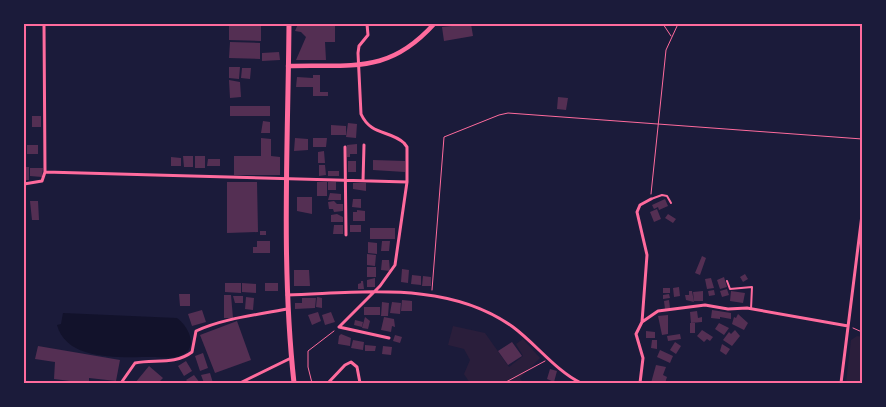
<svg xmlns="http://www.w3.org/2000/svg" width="886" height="407" viewBox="0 0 886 407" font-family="'Work Sans',sans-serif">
<rect width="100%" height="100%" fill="#1b1b3a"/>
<path fill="#2a1e3b" d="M453,326l32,7 24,34 14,-11 -7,-12 7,-5 17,19 -20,20 3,5h-53l-6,-9 6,-14 -6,-11 -16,-4z
M857,336l5,1v46h-16l5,-43z"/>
<path fill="#12122b" d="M63,313l114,5c10,7 23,29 5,37 -8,4 -22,2 -30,2 -30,0 -85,5 -95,-32l4,-1z"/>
<path fill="#542f53" d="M298,24l13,2 1,-2h23v18h-10l1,18h-30l10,-23 -5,-5 -6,-1z
M471,24l2,12 -29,5 -2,-14z
M229,25l32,1v15l-32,-1z
M230,42l30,1v16l-31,-1z
M279,52l1,8 -18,1v-8z
M229,67h11l-1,12 -10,-1z
M242,68h9l-1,11 -9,-1z
M313,75h7v17h8v4h-15v-9h-17l1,-10 16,1z
M229,80l11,2 1,15 -11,1z
M558,97l10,1 -2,12 -9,-1z
M230,106h40v10h-40z
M32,116h9v11h-9z
M263,121l7,1v11h-9z
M348,123l9,1 -1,14 -10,-1z
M331,125l15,1v9h-15z
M261,138l10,1v17l9,1v18h-46v-19h27z
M295,138l13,1v11l-14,1z
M313,138h14l-1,9h-13z
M357,144v10h-7v3h-3v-12z
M27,145h11v9h-11z
M324,151l1,12h-7v-11z
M183,156h10v11h-9z
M195,156h10v12h-10z
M171,157l10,1v8h-10z
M208,159h12v7h-13z
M373,160l32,1v11l-32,-2z
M348,161h8v11h-8z
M319,165h6l1,10 -7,1z
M24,167h5v13h-5z
M30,168h13l-1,9 -12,-1z
M328,171h11v5h-11z
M227,182h30l1,50 -31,1z
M317,182h10v14h-10z
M328,182h8v8h-8z
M353,183h13v8l-13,-2z
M330,193l11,1v6h-13z
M297,197h15v17l-15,-3z
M353,199h8v9l-9,-1z
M665,199l3,7 -9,4 -1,-3 -4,2 -2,-4z
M30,201h8l1,19h-7z
M334,201l3,3h6v7l-9,1 -1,-3h-4l-1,-7z
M657,209l4,10 -7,3 -4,-10z
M357,210l8,1v10h-12v-9h4z
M337,214l6,3v5h-12v-7z
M668,214l8,5 -3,4 -8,-5z
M334,225h9v9h-10z
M350,225h11v7h-11z
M370,228h25v11h-25z
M260,231h6v4h-6z
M257,241h13v12h-17v-6h4z
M382,241h8l-1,10h-8z
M368,242l9,1v11l-9,-1z
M367,254l9,1 -1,11 -8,-1z
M702,256l4,2 -6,17 -5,-2z
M382,260h7l1,11 -9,-1z
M367,267h9v10h-9z
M402,269l7,1 -1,13 -7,-1z
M294,270h15l1,16h-16z
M745,274l3,5 -5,3 -3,-5z
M412,275l9,1v9l-10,-1z
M423,276l8,1v9h-9z
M724,277l3,10 -7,2 -3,-9z
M375,278v9h-8v-7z
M711,278l3,10 -7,1 -2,-10z
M361,281h2l1,8h-6v-5l3,-1z
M225,283h16v10l-16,-1z
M242,283l14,1v9l-14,-1z
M265,283h13v8h-13z
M679,287l1,9 -6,1 -1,-9z
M663,288h7v5h-7z
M727,289l2,6 -7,2 -2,-6z
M714,290l1,5 -6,1 -1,-5z
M689,291h3l2,11 -8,-2 -1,-5h4z
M703,291v10h-9l-1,-9z
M731,291l14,2 -2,10 -13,-2z
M179,294h11v12h-10z
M669,294l1,4 -7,1v-4z
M224,295h7l2,23h-9z
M233,296h10v7h-8z
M246,297l8,1 -1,12 -8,-1z
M317,297l5,1v10l-6,-1z
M302,298h14l-1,10 -20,1v-6h7z
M402,300l10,1v10h-11z
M669,300l1,8 -5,1 -1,-8z
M382,302l7,1 -1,13h-7z
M392,302l9,1 -1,11 -10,-1z
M364,307h16v8h-16z
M202,310l4,12 -14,4 -4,-12z
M712,310l19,3v6l-11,-2v2l-9,-1z
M697,311l1,7 4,-1v5l-11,1 -1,-11z
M318,312l3,9 -9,4 -4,-10z
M331,312l4,10 -10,3 -3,-10z
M738,314l10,9 -4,7 -12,-6 2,-7 2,1z
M668,315v19l-6,1 -4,-19z
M365,317l5,4 -2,8 -6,-1z
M384,317l10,2 1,8 -3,-1 -1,6 -10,-2z
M355,320l8,2 -1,5 -8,-2z
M237,321l14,39 -36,13 -15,-38z
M690,323h5v10h-5z
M719,323l10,5 -5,7 -9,-6z
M702,330l11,7 -3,4 -3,-2 -3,3 -7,-6z
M735,330l5,6 -8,10 -9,-6 6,-8 2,2z
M646,331l9,1v6h-9z
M341,334l10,4 -1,8 -12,-2 1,-8z
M680,334l1,5 -13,2 -1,-5z
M395,335l7,2 -2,6 -7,-2z
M353,340l11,2 -1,8 -12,-2z
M652,340h5v9l-6,-1z
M512,342l10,14 -14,9 -10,-14z
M675,342l6,4 -5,8 -6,-4z
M722,344l8,5 -4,6 -6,-4z
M365,345l11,1 -1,5h-10z
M38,346l82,14 -4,21 -27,-3v5h-3l-32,-4 1,-17 -20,-3z
M383,346l9,1 -1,8 -9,-1z
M660,350l13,6 -3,7 -13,-6z
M203,353l5,15 -8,3 -5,-15z
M186,361l6,10 -8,5 -6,-10z
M656,365l10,2 -3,8 4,2 -2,6h-14z
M149,366l14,12 -5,5h-23z
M550,369l7,2 -3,11 -7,-3z
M210,373l3,10h-9l-3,-8z
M194,375l6,8h-11l-3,-3z"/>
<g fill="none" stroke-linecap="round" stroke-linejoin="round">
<path stroke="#ff6b9d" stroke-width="1" d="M663,24l8,12
M651,194l15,-144 12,-26
M432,290l12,-153 55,-22 9,-2 354,26
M853,328l9,4
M312,383l-4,-16v-16l26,-20
M492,383l14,-1 39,-21"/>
<path stroke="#ff6b9d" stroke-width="2" d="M651,199l11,-4 5,1 4,7
M727,281l3,8 22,-2 -1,22"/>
<path stroke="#ff6b9d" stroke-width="3" d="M345,147l1,88
M45,172l362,10
M363,181l1,-36
M24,184l18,-3 3,-9 -1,-148
M287,295c76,-2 161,-15 226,32 23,17 43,44 68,56
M642,322l16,-11 47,-6 23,4 19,-1 101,18
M339,327l41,-41 15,-21 12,-83v-35l-3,-4c-14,-13 -33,-7 -43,-29l-3,-61 1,-7 9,-11 -1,-11
M339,327l50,11
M121,383l14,-20c19,-4 40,2 57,-11l4,-21c28,-13 61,-16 91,-22
M240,383l51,-25
M328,383l17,-18 6,-3 6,5 3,16
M640,383l3,-25 -7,-24 6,-12 5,-67 -10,-43 3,-7 11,-6
M841,383l21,-168"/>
<path stroke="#ff6b9d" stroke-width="4.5" d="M288,66c64,-2 100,9 146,-42"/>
<path stroke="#ff6b9d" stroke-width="5" d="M289,24c-1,120 -8,240 5,359"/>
</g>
<rect width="886" height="407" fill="none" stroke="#1b1b3a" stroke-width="50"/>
<rect x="25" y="25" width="836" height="357" fill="none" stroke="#ff6b9d" stroke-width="2"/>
</svg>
